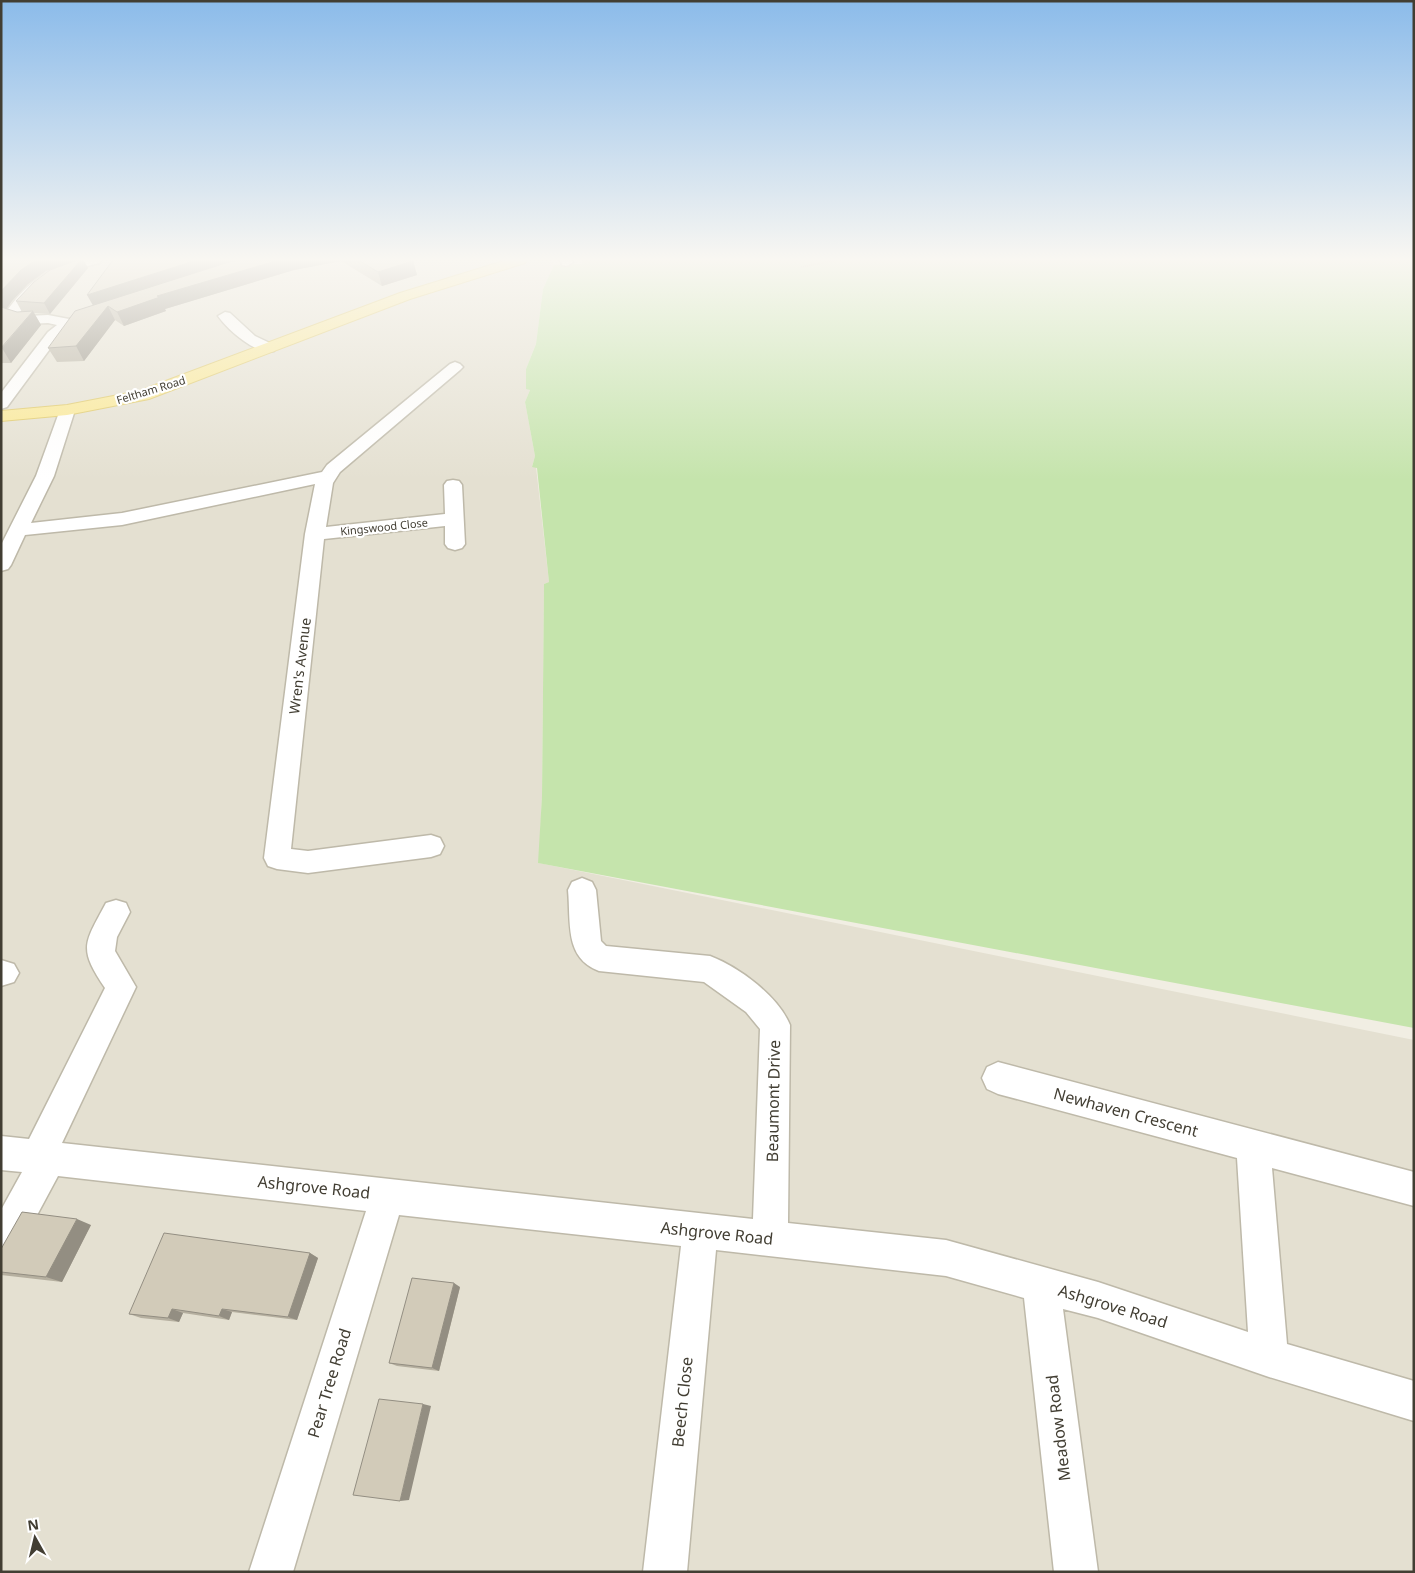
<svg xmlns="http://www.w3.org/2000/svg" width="1415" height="1573" viewBox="0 0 1415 1573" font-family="'Noto Sans',sans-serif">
<rect width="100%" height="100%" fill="#f1eee3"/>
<path fill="#e4e0d1" d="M1,260h550l3,5 -11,24 -7,55 -10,25 4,21 -5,12 10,54 -3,11h4l13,115 -5,2 -2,212 -3,67 875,177v532h-1413z"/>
<path fill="#c5e4ac" d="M582,260h832v768l-876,-165 4,-67 2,-212 5,-2 -12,-114 -5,-1 3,-11 -10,-54 5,-12 -4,-1v-20l10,-25 7,-55 11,-24 28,-1z"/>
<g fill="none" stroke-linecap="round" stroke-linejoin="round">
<defs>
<path id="minor" d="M81,260h20l-2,3c-43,11 -50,15 -79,49l7,4 21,-1 21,4 25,-9 7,4 -2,3 -31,13 -10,8 -51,69 -6,2v-16l47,-61 9,-7 -9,-2 -22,1 -15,-4 -5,-8c21,-29 40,-44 75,-52z
M560,260h12l1,2 -6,4 -5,-1z
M225,312l5,1 25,23 19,9 2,3 -2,3c-17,5 -46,-21 -56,-35z
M455,362l5,2 3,3 -3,3 -120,102 -7,11 -7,44 119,-13 -1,-29 3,-4 6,-1 6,1 3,4 3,59 -3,4 -7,2 -7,-2 -3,-4v-18l-121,13 -33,310 17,2 123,-16 9,3 4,8 -4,8 -9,3 -123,16 -31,-4 -9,-3 -4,-8 41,-324 10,-50 -193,41 -97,10 -14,30 -3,4 -7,2v-26l35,-69 25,-69h12l2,3 -21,66 -23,47 91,-10 200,-41 5,-7 123,-101z
M582,878l10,4 4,8 5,51 5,5 104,10c29,11 68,40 80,69l-2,198 158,17 152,42 150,50 -11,-174 -239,-64 -11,-5 -5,-11 5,-11 11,-5 416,110v34l-142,-38 15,176 127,37v40l-145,-44 -171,-59 -35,-9 35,263h-44l-30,-274 -78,-22 -230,-26 -29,322h-44l38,-326 -282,-31 -106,357h-44l117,-361 -308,-35 -44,82 -13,5v-53l21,-38 -21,-2v-34l28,3 76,-151c-27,-40 -21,-44 1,-85l10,-3 10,3 4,9 -13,25 -2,14 21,36 -74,156 691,76 7,-190 -14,-17 -42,-30 -105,-11c-35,-13 -28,-49 -31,-81l4,-8z
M1,960l13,4 5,9 -5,9 -13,4z"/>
<path id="major" d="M507,260h20l-2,3 -115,36 -261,100 -82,16 -66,6v-10l66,-6 72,-14 261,-98z"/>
</defs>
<use href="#minor" stroke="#beb9a9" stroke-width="3"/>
<use href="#major" stroke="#dec763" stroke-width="2"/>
<path stroke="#bdb498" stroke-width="2" stroke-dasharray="1 1" stroke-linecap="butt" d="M801,267l37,-7"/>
<use href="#minor" fill="#fff" fill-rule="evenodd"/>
<use href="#major" fill="#fae892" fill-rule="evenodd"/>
</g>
<path fill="#b5af9f" d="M1,260h76l-31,11 -18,13 -16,17 -5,8 10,3h5l-6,-11 61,-41h6l5,8 -38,46 -16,-1 7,12 -30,38h-10z
M113,260h300l4,15 -35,11 -41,-25 -47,9 -129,39 1,2 -42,15 -9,-6 -31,41 -27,1 -9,-14 45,-42z
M91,1225l-29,57 -61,-7v-26z
M310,1253l8,5 -21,62 -65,-8 -3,8 -46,-7 -4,9 -38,-4 -12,-4z
M460,1287l-21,84 -42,-5 -8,-3z"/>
<path fill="#938e82" d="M36,260h41l-31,11 -18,13 -16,17 -8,11 -3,-5v-16l20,-21z
M81,260h2l5,8 -38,46 -6,-11z
M197,260h56l-158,49 -8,-14z
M279,260h62v1l-47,9 -129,39 1,2 -42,15 -7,-14 40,-16z
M413,261l4,14 -35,11 -4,-14z
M108,306l7,14 -31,41 -8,-15z
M33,311l8,14 -30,38 -9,-15z
M77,1219l14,6 -29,57 -16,-5z
M310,1253l8,5 -21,62 -9,-3z
M454,1283l6,4 -21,84 -7,-3z
M172,1309l11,4 -4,9 -11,-4z
M222,1309l10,3 -3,8 -10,-4z
M423,1404l8,2 -22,94 -9,1z"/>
<path fill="#d2cbb9" stroke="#938e82" d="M1,260h35l-15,10 -20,21z
M77,260h4l-37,43 -28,-2 18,-19 16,-12z
M113,260h84l-110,35z
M240,260h39l-122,36 3,1 -43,15 -9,-6 -32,40 -28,2 27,-37 154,-49z
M358,260h55v1l-35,11z
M1,307l16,5 16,-1 -32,37z
M22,1212l55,7 -31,58 -45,-5v-23z
M164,1233l146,20 -22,64 -66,-8 -3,7 -47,-7 -4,9 -39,-4z
M412,1278l42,5 -22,85 -43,-5z
M379,1399l44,5 -23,97 -47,-6z"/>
<linearGradient id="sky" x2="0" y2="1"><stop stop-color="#8bbbea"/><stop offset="0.54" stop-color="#f9f7f2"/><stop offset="1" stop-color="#f9f7f2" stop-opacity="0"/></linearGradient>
<rect width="1415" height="480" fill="url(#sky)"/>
<g text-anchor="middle" stroke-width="4.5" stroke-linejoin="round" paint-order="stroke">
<g font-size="11" fill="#423e33" stroke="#fff">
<text transform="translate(151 390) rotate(-17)" y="4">Feltham Road</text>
<text transform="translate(384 527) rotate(-6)" y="4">Kingswood Close</text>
</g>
<g font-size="14" fill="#423e33" stroke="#fff">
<text transform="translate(300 666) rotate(-83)" y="5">Wren's Avenue</text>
</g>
<g font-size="16" fill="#423e33" stroke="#fff">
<text transform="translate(773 1101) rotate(-89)" y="6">Beaumont Drive</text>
<text transform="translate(1126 1112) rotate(15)" y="6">Newhaven Crescent</text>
<text transform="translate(314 1187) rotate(6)" y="6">Ashgrove Road</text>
<text transform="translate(717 1233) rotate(6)" y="6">Ashgrove Road</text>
<text transform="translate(1113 1306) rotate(17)" y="6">Ashgrove Road</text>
<text transform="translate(329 1383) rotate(-73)" y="6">Pear Tree Road</text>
<text transform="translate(682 1402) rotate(-84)" y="6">Beech Close</text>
<text transform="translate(1058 1428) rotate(-97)" y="6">Meadow Road</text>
</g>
</g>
<rect width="1415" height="1573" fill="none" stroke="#423e33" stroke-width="5"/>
<g transform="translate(35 1538) rotate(352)" stroke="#ffffff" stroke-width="4" paint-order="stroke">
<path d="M0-4L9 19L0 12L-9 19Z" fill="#423e33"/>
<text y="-8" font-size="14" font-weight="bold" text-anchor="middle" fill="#423e33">N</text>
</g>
</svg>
